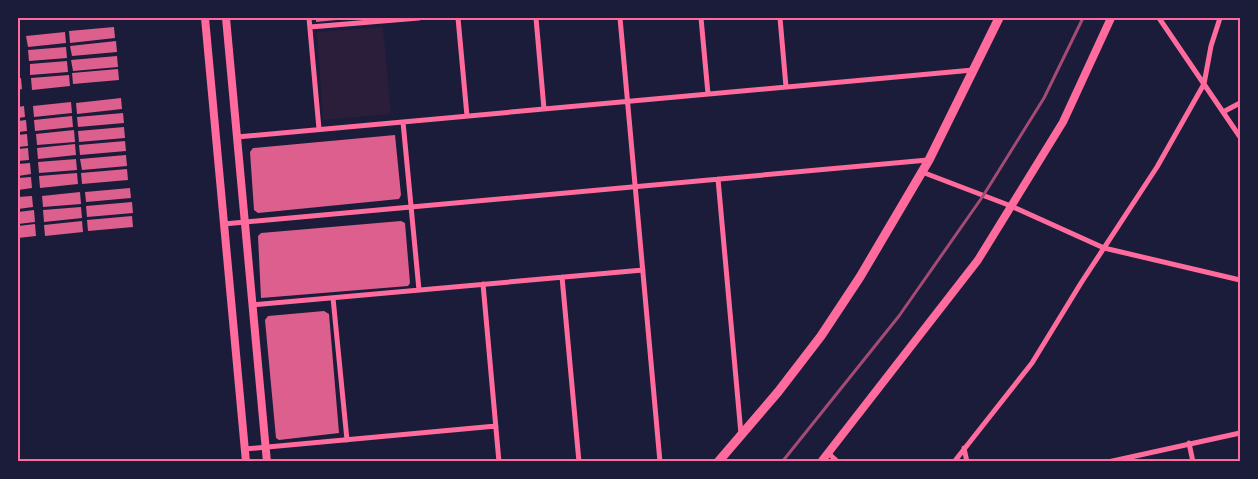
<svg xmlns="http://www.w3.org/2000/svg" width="1258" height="479" viewBox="0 0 1258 479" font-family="'PT Sans Narrow',sans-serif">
<rect width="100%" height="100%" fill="#1b1b3a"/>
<path fill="#2a1e3b" d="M383,27l8,87 -68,6 -6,-88z"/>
<path fill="#dd5f8e" d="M316,18h31v1l-31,3z
M114,27l1,11 -45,5 -1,-12z
M65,32l1,11 -38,4 -2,-11z
M116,41l1,11 -45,4 -2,-10z
M66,47l1,11 -38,3 -1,-11z
M117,56l1,11 -45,4 -2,-11z
M67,61l1,11 -38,3v-11z
M118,69l1,11 -46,4 -1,-11z
M69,75l1,11 -38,4 -1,-12z
M18,78h3l1,11 -4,1z
M121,98l1,11 -45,5 -1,-11z
M71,102l1,11 -38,4 -1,-11z
M24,106l1,11 -7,1v-11z
M123,113l1,10 -46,4 -1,-10z
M72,116l1,11 -38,4 -1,-11z
M26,120l1,11 -9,1v-11z
M124,127l1,11 -46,4 -1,-11z
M74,130l1,12 -38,3 -1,-11z
M27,134l1,12 -10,1v-12z
M395,135l6,60 -2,4 -141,14 -4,-3 -4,-58 3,-4z
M125,141l1,10 -46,4 -1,-10z
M75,144l1,11 -38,4 -1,-11z
M28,148l1,12 -11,1v-12z
M126,155l1,11 -45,4 -2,-11z
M76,159l1,11 -38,3 -1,-11z
M30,163l1,11 -13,2v-12z
M127,169l1,11 -46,4 -1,-11z
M77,173l1,11 -38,4 -1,-12z
M31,177l1,11 -14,2v-12z
M130,188l1,10 -45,4 -1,-10z
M80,192l1,12 -38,3 -1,-11z
M32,196l1,11 -15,2v-12z
M132,202l1,11 -46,4 -1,-11z
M81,207l1,11 -38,4 -1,-12z
M34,210l1,12 -17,2v-12z
M132,216l1,11 -45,4 -1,-11z
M82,221l1,11 -38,4 -1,-11z
M401,221l4,2 5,60 -2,3 -147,12 -3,-62 3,-3z
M35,224l1,12 -18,2v-12z
M324,311l5,3 10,119 -60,7 -3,-2 -11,-118 3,-4z"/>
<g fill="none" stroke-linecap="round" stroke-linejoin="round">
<path stroke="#ff6b9d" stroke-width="5" d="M309,18l10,111
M458,18l9,98
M536,18l8,91
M620,18l40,444
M701,18l7,76
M780,18l6,69
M1159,18l81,119
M310,27l109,-9
M1223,112l17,-9
M403,122l16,168
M237,137l736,-67
M922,172l89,34 93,42 136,32
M718,179l23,255
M224,224l704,-64
M562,277l17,185
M483,284l16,178
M333,298l14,142
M252,305l391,-35
M1189,443l4,19
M964,448l3,14
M245,449l251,-23
M828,453l10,9
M954,462l78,-99 49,-80 76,-116 47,-83 7,-38 9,-28
M1108,462l132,-29"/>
<path stroke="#ff6b9d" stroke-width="8" d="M205,18l41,444
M226,18l41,444
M821,462l157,-202 85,-138 48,-104"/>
<path stroke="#ff6b9d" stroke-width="9" d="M718,462l60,-70 43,-56 39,-59 69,-117 70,-142"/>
<path stroke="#a44b75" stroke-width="3" d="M782,462l117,-146 84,-120 61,-98 39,-80"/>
</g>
<rect width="1258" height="479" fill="none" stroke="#1b1b3a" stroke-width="38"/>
<rect x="19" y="19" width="1220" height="441" fill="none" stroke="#ff6b9d" stroke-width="2"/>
</svg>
